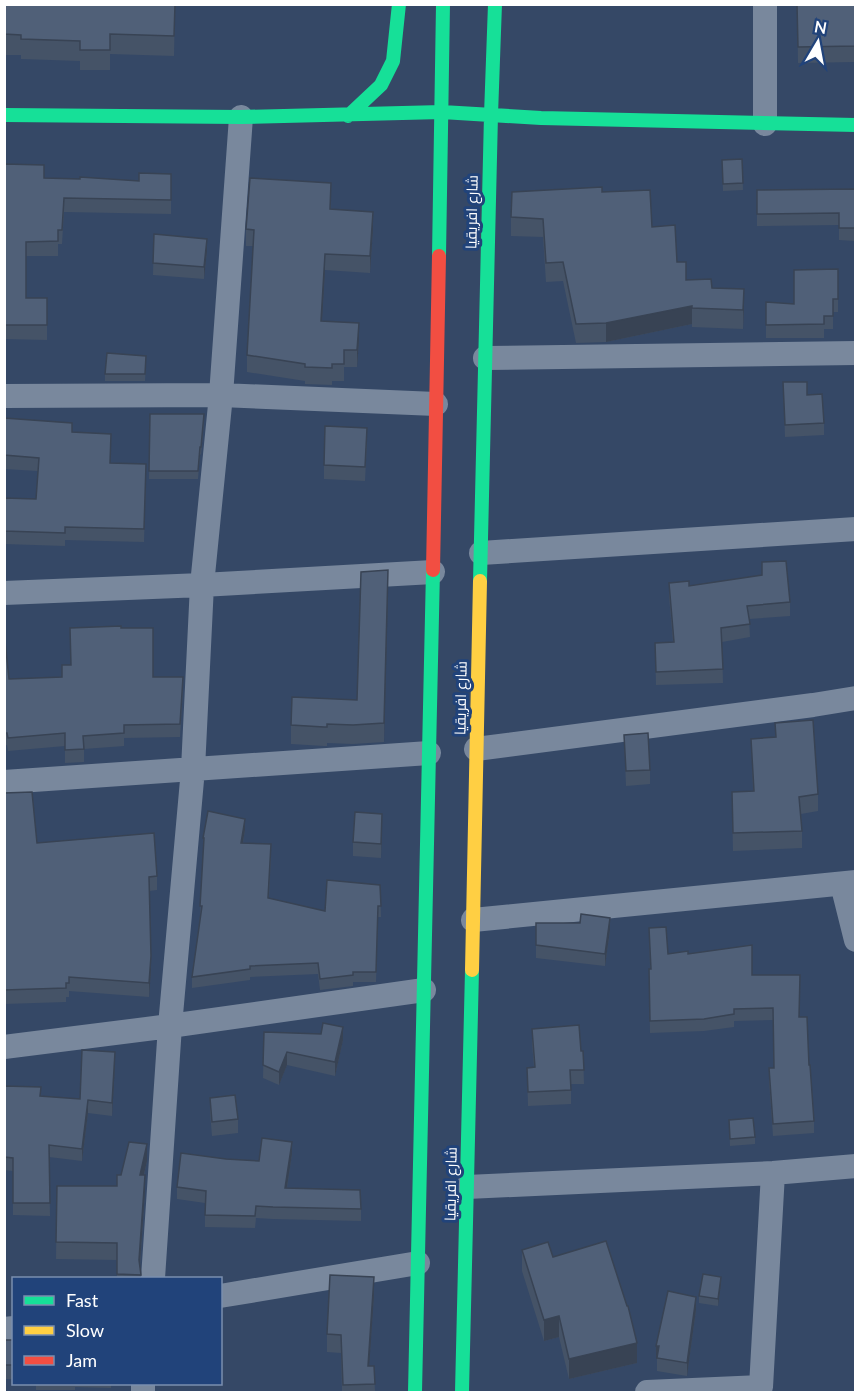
<svg xmlns="http://www.w3.org/2000/svg" width="860" height="1397" viewBox="0 0 860 1397" font-family="Lato,Cairo,sans-serif">
<rect width="100%" height="100%" fill="#354866"/>
<g fill="none" stroke-linecap="round" stroke-linejoin="round">
<path stroke="#79889d" stroke-width="24" d="M765,4v120
M485,358l371,-5
M4,396l217,-1 215,9
M481,553l375,-24
M4,593l198,-8 231,-13
M476,749l337,-44 43,-7
M4,782l425,-29
M842,884l14,56
M473,920l383,-38
M4,1047l166,-21 254,-36
M467,1187l306,-14 83,-7
M153,1278l17,-252 23,-257 9,-184 19,-190 20,-278
M220,1296l198,-33
M4,1329l10,-1
M143,1392v-8
M647,1392l114,-5 12,-214"/>
<path stroke="#16e098" stroke-width="14" d="M4,115l237,2 201,-5 99,6 315,7
M348,116l33,-31 12,-24 6,-57
M439,256l4,-252
M480,581l11,-466 4,-111
M415,1392l18,-822
M462,1392l10,-422"/>
<path stroke="#ffcf43" stroke-width="14" d="M472,970l8,-389"/>
<path stroke="#f24e42" stroke-width="14" d="M433,570l6,-314"/>
</g>
<path fill="#455367" d="M4,4h171l-1,52 -64,-2v16h-30v-9l-59,-2v-4h-17z
M797,4h58v58l-57,1z
M742,159l1,31 -20,1 -1,-31z
M4,164l40,14 95,3 32,-7v40l-107,-2 -2,32h-4v12h-32v42h21v42l-43,-1z
M855,189v52l-16,-1v-15l-82,1v-36z
M602,192l50,35 25,35 9,18 26,8 32,20 -1,21 -51,-2v-3l-86,18 -30,1 -13,-62 -17,1 -3,-45 -32,-1v-19z
M331,200v9l42,20 -3,44 -45,-3 -3,51 37,19 -2,27h-13v14h-12v4l-27,-1v-3l-58,-9v-17l6,-109h-7v-17z
M154,234l53,17 -3,28 -51,-4z
M838,269v43h-5v17h-9v9h-58v-36l28,2z
M146,363l-1,18h-40v-7z
M783,382l24,13 17,28v12l-39,2z
M150,414l54,7 -3,34 -1,-1 -2,25h-49z
M4,418l68,14 38,31 36,14 -2,65 -79,-2v6l-61,-2v-46l32,1 2,-28 -34,-2z
M367,442l-2,39 -41,-2v-14z
M762,562l28,40v14l-41,3 1,18 -28,5 1,41 -67,2 -1,-42 18,-1 -4,-46v-13l20,3 73,-11z
M388,589l-4,153 -31,2 -26,-1v3h-3l-33,-2v-19l66,-25z
M121,628l32,49 30,12 -3,48 -56,1v8l-40,3v13l-19,1v-17l-57,5 -1,-6 -3,1v-115l5,48 53,-2 8,-12z
M775,723l43,71v17l-17,3 1,17v17l-69,3 -1,-42 21,-18 -2,-52 24,-2z
M624,735l26,35v14l-24,2z
M4,793l33,50 120,33v14l-8,1 2,79 -2,27 -80,-6v6h-3v5l-62,2z
M382,828l-1,30 -28,-2v-14z
M245,830l-2,13 28,12 -2,43 56,13 55,-26 1,32h-3l-2,65h-23v4l-33,4 -2,-16 -68,3v3l-58,8v-11l8,-61 4,-67h-1v-11z
M536,923h44l30,7 -5,36 -69,-8z
M649,928l19,26h20l64,21 47,42 10,48 5,56v12l-41,3 -4,-55v-13h5l-1,-48 -39,1v6l-30,4 -54,2 -1,-64h1z
M532,1029l49,22h2l1,33h-13v20l-43,2 -1,-38 7,-1 -2,-24z
M264,1032l79,8 -8,36 -48,-11 -8,20 -16,-7z
M115,1064l-3,52 -24,-3 -6,48 -33,-4 1,59 -37,-1v-44l-9,-1v-84l37,10 39,3z
M210,1098l28,21v14l-26,3 -2,-24z
M729,1120l26,17v7l-25,2z
M292,1154l-5,34 74,21v12l-88,-2 -17,-1 -1,10 -50,-1v-24l-28,-4v-12l49,-28 33,2z
M147,1161l-3,14 1,16 -5,75 1,12h-24v-18l-61,-1 1,-73h60l4,-11z
M522,1250l31,7 84,106 -68,16 -10,-42 -15,4 -22,-70z
M721,1284l-3,22 -19,-3v-7z
M374,1295l-5,71h5l1,26h-33l-1,-39 -14,-1v-18z
M696,1310l-9,66 -30,-5v-12h-1z
M4,1340h10v39h-10z
M36,1383h75v5l-36,-1v3h-39z"/>
<path fill="#384354" d="M373,212v17l-3,44v-17z
M207,239v12l-3,28v-12z
M325,254v16l-4,68v-17z
M744,289v19l-1,21v-19z
M692,306v18l-86,18v-19z
M359,323v17l-2,27v-17z
M388,570v19l-4,153v-19z
M382,814v14l-1,30v-14z
M245,819v11l-4,24v-11z
M610,918v12l-5,36v-12z
M151,956v14l-2,27v-14z
M343,1027v13l-8,36v-14z
M115,1052v12l-3,52v-13z
M287,1052v13l-8,20v-13z
M88,1100v13l-6,48v-12z
M292,1142v12l-7,46v-12z
M147,1144v17l-7,30v-16z
M145,1175v16l-6,86v-17z
M374,1277v18l-6,89v-18z
M721,1277v7l-3,22v-7z
M696,1297v13l-9,66v-13z
M559,1316v21l-15,4v-21z
M637,1343v20l-68,16v-20z
M656,1346h3v12l-3,1z"/>
<path fill="#506078" stroke="#384354" stroke-width="1.5" d="M4,4h171l-1,32 -64,-2v16h-30v-9l-59,-2v-4l-17,-1z
M797,4h58v42l-57,1z
M742,159l1,24 -20,1 -1,-24z
M4,164l40,1v13l36,1v-2l59,4v-8l32,1v26l-107,-2 -2,32h-4v11l-32,1v56h21v27h-43z
M250,178l81,5 -1,26 43,3 -3,44 -45,-2 -4,67 38,2 -2,27h-13v14h-12v4l-27,-1v-3l-58,-9 7,-125 -8,-1z
M602,187v5l48,-2 2,37 23,-2 2,37h9v18l25,-1 1,9 32,1 -1,21 -51,-2v-2l-86,17 -30,1 -13,-62 -17,1 -3,-44 -32,-2 1,-25z
M855,189v39h-16v-15l-82,1v-24z
M154,234l53,5 -3,28 -51,-4z
M838,269v30h-5v17h-9v8l-58,1v-23l28,2v-34z
M107,353l39,3 -1,18h-40z
M783,382h24v13l15,-1 2,29 -39,2z
M150,414h54l-3,33h-1l-2,24h-49z
M4,418l68,5v9l39,2 -1,29 36,1 -2,65 -79,-2v6l-61,-2v-33l32,1 3,-41 -35,-3z
M325,426l42,2 -2,39 -41,-2z
M786,561l4,41 -43,4 3,18 -29,4 2,41 -67,3 -1,-29 19,-1 -5,-59 20,-2v5l73,-11v-13z
M388,570l-4,153 -31,2 -26,-1v3h-3l-33,-2 1,-28 65,3 4,-128z
M121,626v2h32v49h30l-3,47 -56,1v8l-41,3 1,13 -19,1v-17l-57,5 -1,-5h-3v-102l5,48 53,-2v-12h9l-1,-37z
M813,720l5,74 -19,3 3,34 -69,2 -1,-41 22,-1 -3,-52 25,-2 -1,-14z
M648,733l2,37 -24,1 -2,-36z
M32,792l5,51 117,-10 3,43 -8,1 2,79 -2,27 -80,-6v6h-3v5l-62,2v-197z
M208,811l37,8 -4,24 30,1 -3,54 57,13 2,-31 53,5 1,21h-3l-2,66h-23v3l-33,4 -2,-16 -68,3v3l-58,8 10,-71h-2l4,-68h-1z
M355,812l27,2 -1,30 -28,-2z
M581,914l29,4 -5,36 -69,-9v-22h44z
M666,927l2,27 20,-3v3l64,-9v30h48l-1,42h8l2,48h1l4,56 -41,3 -4,-56h5l-1,-60 -39,1v5l-30,5 -54,2 -1,-52h2l-2,-41z
M323,1023l20,4 -8,35 -48,-10 -8,20 -16,-7 1,-33 57,2z
M579,1025l2,26h2l1,19h-14l1,20 -43,2 -1,-24 8,-1 -3,-38z
M82,1050l33,2 -3,51 -24,-3 -6,49 -33,-4 1,58h-37v-45l-9,-1v-71l37,1 -1,9 40,3z
M235,1095l3,24 -26,3 -2,-24z
M753,1118l2,19 -25,2 -1,-19z
M262,1138l30,4 -7,46 75,2 1,19 -88,-2 -17,-1 -1,10 -50,-1 1,-24 -29,-4 4,-34 45,6 33,2z
M129,1142l18,2 -7,31h5l-6,85 2,15 -24,-1v-31l-61,-1 1,-56h60v-11h4z
M606,1241l21,65h1l9,37 -68,16 -10,-43 -15,4 -22,-70 26,-8 5,15z
M703,1274l18,3 -3,22 -19,-3z
M330,1275l44,2 -6,89h6l1,18 -32,1 -2,-50 -14,-1z
M668,1291l28,6 -9,66 -30,-5 2,-12h-3z
M4,1340h10v25h-10z"/>
<g text-anchor="middle" stroke-width="6" stroke-linejoin="round" paint-order="stroke">
<g font-size="15" fill="#fff" stroke="#21437a">
<text transform="translate(472 212) rotate(-89)" y="5">شارع افريقيا</text>
<text transform="translate(461 698) rotate(-89)" y="5">شارع افريقيا</text>
<text transform="translate(451 1184) rotate(-89)" y="5">شارع افريقيا</text>
</g>
</g>
<rect width="860" height="1397" fill="none" stroke="#ffffff" stroke-width="12"/>
<rect x="12" y="1277" width="210" height="108" fill="#21437a" stroke="#7a8eaf" stroke-width="1.5"/>
<rect x="24" y="1296" width="30" height="9" fill="#16e098" stroke="#7a8eaf" stroke-width="1.5"/>
<text x="66" y="1307" font-size="18" fill="#ffffff">Fast</text>
<rect x="24" y="1326" width="30" height="9" fill="#ffcf43" stroke="#7a8eaf" stroke-width="1.5"/>
<text x="66" y="1337" font-size="18" fill="#ffffff">Slow</text>
<rect x="24" y="1356" width="30" height="9" fill="#f24e42" stroke="#7a8eaf" stroke-width="1.5"/>
<text x="66" y="1367" font-size="18" fill="#ffffff">Jam</text>
<g transform="translate(818 42) rotate(10)" stroke="#21437a" stroke-width="4.5" paint-order="stroke">
<path d="M0-4.5L10 22L0 15L-10 22Z" fill="#ffffff"/>
<text y="-9" font-size="16" font-weight="bold" text-anchor="middle" fill="#ffffff">N</text>
</g>
</svg>
